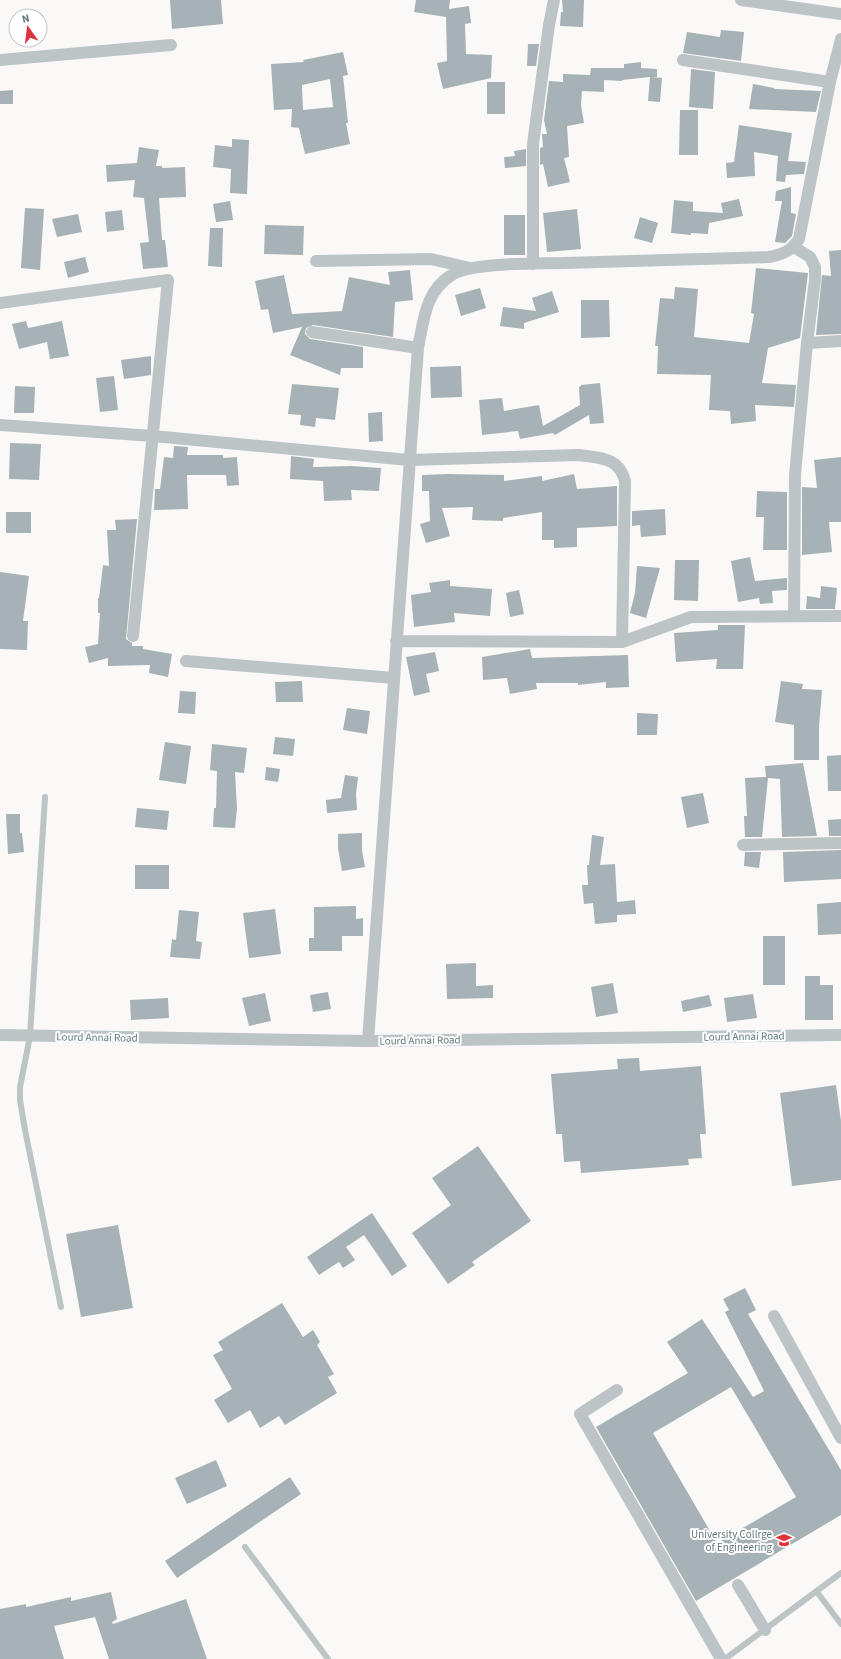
<svg xmlns="http://www.w3.org/2000/svg" width="841" height="1659" viewBox="0 0 841 1659" font-family="'Source Sans 3',sans-serif">
<rect width="100%" height="100%" fill="#faf9f8"/>
<path fill="#a6b2b5" fill-rule="evenodd" d="M170,0h51l2,24 -51,5z
M416,0h34l-1,9 20,-3 2,17 -6,1 1,30 26,1 -1,23 -48,11 -6,-26 10,-2 -1,-44 -32,-5z
M562,0h22l-1,27 -23,-1 1,-14h2z
M721,30l23,2 -3,29 -58,-8 4,-21 33,5z
M528,44h11l-3,22h-9z
M343,52l5,23 -5,1 5,47h-2l4,21 -45,10 -6,-26 -8,-1 1,-18 -18,1 -3,-46 33,-2 -1,-2zM330,79l3,28 -30,3 -1,-25z
M641,62v6l16,1v8h-5l10,1 -2,24 -12,-1 2,-24 -28,3v1l-18,-1v12l-22,-1 -1,14 3,18 -17,3 2,31 -5,1 6,24 -22,5 -5,-23 -3,1v-17l3,-1 -1,-13h5l-3,-14 5,-39 14,1v-8l27,1 1,-7h33v-4z
M691,69l24,3 -2,37 -24,-2z
M487,82h18v32h-18z
M753,84l21,4v1l47,2 -5,21 -67,-3z
M13,90v14h-13v-13z
M680,110h18v45h-19z
M739,125l53,8 -4,28 18,1 -2,12 -18,1 -1,7 -9,-1 2,-25 -24,-4 1,24 -28,2 -1,-15 8,-1z
M232,139l17,1 -2,54 -17,-1 1,-24 -18,-2 2,-22 17,2z
M139,147l20,3 -3,16h6v2l23,-1 1,30 -27,1 3,42h3l3,27 -25,2 -3,-26 9,-1 -5,-44 -11,-1 2,-17 -28,2 -1,-17 31,-2z
M526,149v17l-21,2 -1,-11 11,-1 -1,-5z
M791,187v26l5,1 -4,22 -7,7 -10,-1 7,-41h-7l1,-10z
M739,199l4,17 -34,7 -1,11 -17,-1v2l-20,-2 3,-33 19,2v9l30,2 -2,-10z
M230,201l3,19 -17,2 -3,-18z
M25,208l19,1 -4,61 -19,-2z
M577,209l4,40 -34,3 -4,-39z
M122,210l2,20 -17,2 -2,-20z
M78,214l4,18 -25,5 -5,-18z
M504,215h21v40h-21z
M640,217l18,6 -6,20 -18,-5z
M265,225l39,1 -1,29 -39,-1z
M210,228h13l-1,39 -14,-1z
M841,250v84l-25,1 6,-60 9,1 -2,-25z
M85,257l4,15 -21,6 -4,-16z
M756,268l52,5 -8,65 -32,10 -6,35 34,2 -2,22 -39,-2 1,16 -25,3 -1,-13 -21,-1 2,-35 -54,-1 1,-28h-3l5,-48 14,1 1,-12 23,2 -4,48 55,6 5,-29 -3,-1z
M410,270l3,30 -18,2 -2,35 -80,-12 -7,3 -1,6 5,5 53,8v21h-22l-1,7 -50,-20 12,-28 -29,6 -5,-24 -7,1 -6,-29 29,-6 8,39 50,-3 7,-34 41,8 -2,-13z
M480,288l6,20 -25,8 -6,-21z
M552,291l7,21 -35,11v6l-24,-3 3,-19 33,4 -4,-13z
M581,300h28l1,37 -29,1z
M26,321l2,7 34,-7 7,35 -19,3 -3,-17 -28,7 -7,-25z
M151,356v19l-27,4 -3,-19z
M461,366l1,31 -31,1 -1,-31z
M114,376l4,34 -18,2 -4,-34z
M600,383l4,40 -14,1 -1,-9 -34,20 -2,-2 -33,6 -2,-8 -36,4 -3,-35 23,-2 2,13 35,-6 4,21 37,-21 -1,-18 2,-1v-1z
M292,384l47,4 -4,32 -19,-2 -1,9 -15,-2 1,-10 -13,-1z
M15,386l20,1 -1,26h-20z
M382,412l1,29 -14,1 -1,-29z
M10,443l31,1 -2,36 -30,-1z
M174,446l14,1 -1,8h36v3l14,-1 2,28 -12,1 -1,-11h-39l1,34 -34,1 1,-21h5l4,-32 9,1z
M291,456l23,3 -1,8 38,-1 30,2 -2,23 -28,-1 1,10 -28,1 -1,-20 -33,-2z
M841,457v65h-12l3,30 -30,3v-68l15,1 -3,-28z
M448,474l56,1v6l38,-5v5l32,-7 3,15 40,-3v40l-40,2v19l-23,1v-8h-12v-28l-39,6v3l-31,-1 1,-13 -31,1 8,28 -24,7 -6,-19 10,-3 -1,-30h-7v-16z
M757,491l30,1v58h-24l1,-33h-8z
M665,509l1,26 -25,2 -1,-12 -8,1v-15z
M6,512h25v21h-25z
M137,519l-11,120 6,4v3h11v3l29,5 -4,23 -19,-4 1,-8 -42,1v-8l-19,5 -4,-16 13,-3 2,-31h-2v-15h1l4,-33 6,1 -2,-36h9l-1,-10z
M750,557l5,24 32,-3v12l-15,1 1,12 -13,1 -1,-6 -21,4 -7,-41z
M675,560h24l-1,41 -24,-1z
M637,566l23,2 -14,50 -16,-5 5,-20z
M0,572l29,4 -6,45h5l-1,29 -27,-1z
M450,580v6l42,3 -2,27 -36,-3 1,9 -41,5 -3,-32 20,-3 -2,-9z
M821,586l16,2 -2,21h-29l1,-13 13,2z
M519,590l5,24 -14,3 -4,-24z
M718,625h27l-2,44h-27l1,-10 -41,3 -2,-29 44,-3z
M530,649l2,9 96,-3 1,32 -23,1v-6l-28,3v-2h-42l1,6 -27,5 -3,-16 -24,2 -1,-23z
M435,652l4,19 -13,3 4,18 -16,4 -8,-39z
M302,681l1,21h-27l-1,-20z
M781,681l22,3 -1,5 20,1 -3,37v33h-25v-35l-19,-3z
M180,691l16,1 -1,22 -17,-1z
M347,708l23,3 -3,23 -24,-4z
M637,713l21,1 -1,21h-20z
M275,737l20,2 -2,17 -20,-2z
M165,742l26,4 -5,38 -27,-4z
M212,744l35,4 -3,25 -9,-1 2,37 -2,19 -22,-1 1,-19h2l1,-37 -7,-1z
M841,755v36h-13l-1,-35z
M803,763l14,73 -35,1 -2,-58 -12,-1 -6,59h-17l-1,-21h3l-2,-38 21,-1 -1,-11z
M266,767l14,2 -2,13 -13,-2z
M345,775l13,2 -2,17 1,16 -30,3 -1,-13 15,-2z
M703,793l6,30 -22,5 -6,-31z
M137,808l32,3 -2,19 -32,-3z
M6,814h14v19h2l2,19 -16,2z
M841,819v17h-12l-1,-16z
M362,833v17l3,17 -23,4 -4,-23v-14z
M592,835l12,2 -4,28 15,-1 2,38 18,-2 1,14 -19,1v7l-22,2 -2,-21 -9,1 -2,-19h6l-1,-20h2z
M841,850v29l-57,3 -1,-30z
M745,852h16l-2,16 -15,-2z
M135,865h34v24h-34z
M841,902v32l-23,1 -1,-31z
M356,906v13l7,-1v18h-21v15h-33v-13h5v-31z
M275,909l6,45 -32,4 -6,-45z
M179,910l20,2 -3,29 6,1 -2,17 -30,-2 2,-18 4,1z
M763,936h22v49h-22z
M476,963v23l17,-1v13l-46,1 -1,-35z
M805,976h15v9h13v35h-28z
M613,983l5,30 -22,4 -5,-30z
M328,992l3,17 -18,3 -3,-17z
M265,993l6,28 -22,5 -7,-28z
M753,994l4,24 -30,4 -3,-24z
M709,995l3,11 -29,6 -2,-11z
M168,998l1,20 -38,2 -1,-20z
M639,1058l1,13 61,-5 5,68h-6l2,24 -14,1 1,6 -108,8 -1,-12 -16,1 -2,-28h-6l-5,-60 67,-5 -1,-10z
M836,1085l5,36v59l-49,6 -12,-93z
M478,1146l53,75 -59,41 3,3 -27,19 -36,-51 39,-28 -19,-27z
M372,1213l35,53 -15,10 -28,-41 -18,12 9,13 -12,8 -4,-6 -20,13 -12,-18z
M118,1225l15,83 -52,9 -15,-83z
M745,1288l11,22 -8,4 93,156v45l-145,86 -100,-174 92,-54 -21,-31 35,-23 51,78 11,-6 -39,-79 4,-2 -6,-11zM731,1387l65,110 -79,46 -64,-110z
M282,1303l21,34 10,-7 7,12 -3,3 17,29 -6,3 9,16 -52,32 -6,-9 -19,12 -10,-18 -22,13 -14,-23 18,-11 -19,-34 10,-5 -5,-8z
M216,1460l11,26 -40,18 -12,-26z
M290,1477l11,17 -124,84 -12,-17z
M111,1592l6,27 -5,3 1,2 73,-25 21,60h-98l-14,-42 -41,9 10,33h-64v-50l26,-5v3l45,-10v4z"/>
<g fill="none" stroke-linecap="round" stroke-linejoin="round">
<path stroke="#bcc4c6" stroke-width="6" d="M45,797l-15,239 -10,51v13l5,30 36,177
M245,1547l83,112
M817,1592l24,32
M725,1659l116,-86"/>
<path stroke="#bcc4c6" stroke-width="12" d="M741,0l100,14
M0,60l171,-15
M683,60l147,22
M794,247l16,10 5,10v13l-8,63 -12,132 -1,141
M316,261l115,-2 39,9
M533,264v-120l16,-119 5,-25
M0,303l168,-23 -35,356
M312,332l106,16
M807,343l34,-2
M0,425l153,11 256,24 170,-5c21,3 40,2 46,26l-3,161
M396,641l226,1 69,-25 150,-1
M186,661l208,17
M743,845l98,-2
M0,1035l368,6 473,-6
M368,1041l50,-693c6,-29 7,-57 35,-74 22,-12 84,-10 111,-11 68,-2 137,-4 205,-6 15,-3 22,-6 30,-18l31,-157 11,-43
M774,1316l67,122
M617,1390l-37,24 141,245
M738,1585l27,45"/>
</g>
<defs>
<symbol id="university-bare" viewBox="-9 -9 18 18"><path d="M0-5L7-2L0 1L-7-2ZM-4 1L0 2.5L4 1V4Q0 6-4 4Z" fill="#de3339" stroke="#fff" stroke-width="2.5" paint-order="stroke"/></symbol>
</defs>
<g fill-rule="evenodd">
<use href="#university-bare" x="773" y="1529" width="22" height="22"/>
</g>
<g text-anchor="middle" stroke-width="4" stroke-linejoin="round" paint-order="stroke">
<g font-size="11" fill="#61777c" stroke="#fff">
<text transform="translate(744 1036) rotate(-1)" y="4">Lourd Annai Road</text>
<text transform="translate(97 1037) rotate(1)" y="4">Lourd Annai Road</text>
<text transform="translate(420 1040) rotate(-1)" y="4">Lourd Annai Road</text>
</g>
<g font-size="11" fill="#61777c" stroke="#fff" text-anchor="end">
<text x="772" y="1538">University Collrge<tspan x="772" dy="13">of Engineering</tspan></text>
</g>
</g>
<g transform="translate(28 28) rotate(346)"><circle r="19" fill="#ffffff" stroke="#c0c9cb"/>
<path d="M0-3L7 15L0 10L-7 15Z" fill="#de3339"/>
<text y="-6" font-size="11" font-weight="bold" text-anchor="middle" fill="#61777c">N</text>
</g>
</svg>
